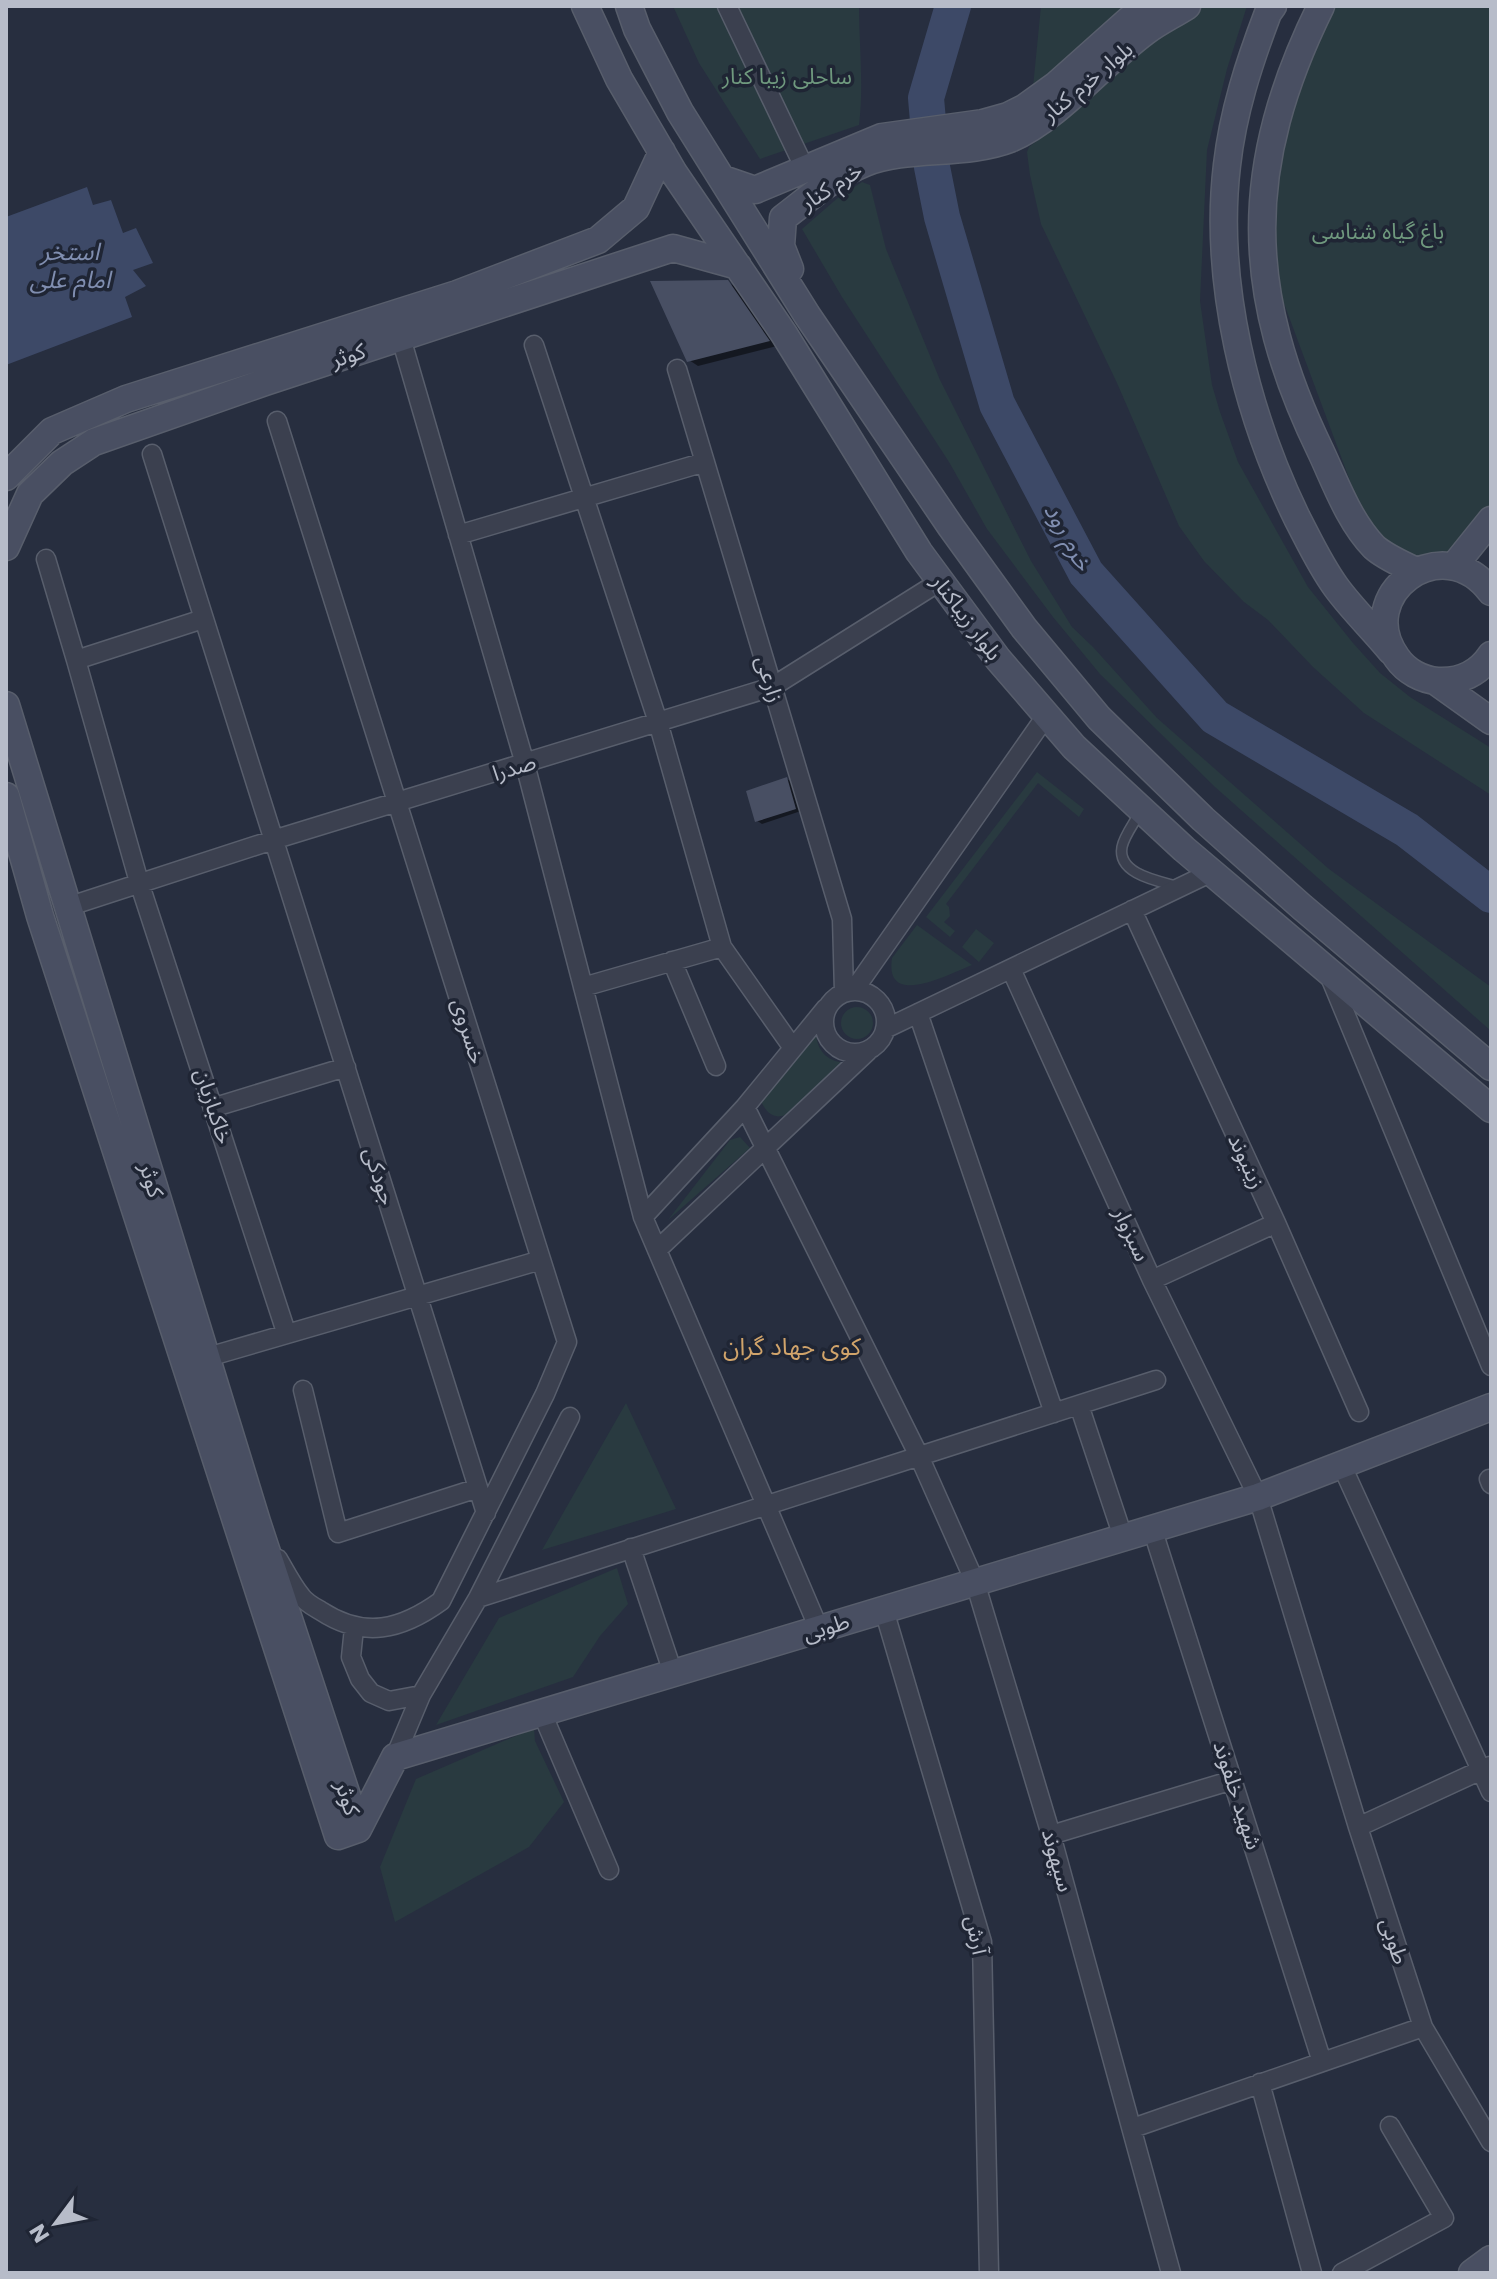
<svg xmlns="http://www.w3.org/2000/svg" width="1497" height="2279" viewBox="0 0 1497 2279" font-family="Poppins,'Noto Sans Arabic',sans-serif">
<rect width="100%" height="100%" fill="#272e3f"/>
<path fill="#293a40" d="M673,6h186c0,40 5,79 0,119l-99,34 -61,-96z
M1041,6h87l-95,81z
M1197,6h50l-20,63 -20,81 -7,151 12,84 8,27 18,50 70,125 45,56 27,30 30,24 81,51v47l-127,-82 -51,-46 -45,-47 -24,-18 -40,-41 -25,-35 -62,-143 -76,-159 -11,-49 -3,-23 2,-5 55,-43 21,-24z
M1325,6h166v514l-37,46 -79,-18 -115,-309 54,-218z
M862,182l8,3 16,64 54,131 91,181 41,66 21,20 64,71 172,151 162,118v44l-276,-244 -115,-113 -47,-57 -66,-88 -38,-67 -107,-165 -40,-68 38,-33z
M1037,772l47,37 -5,8 -41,-34 -92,121 3,3 1,9 -6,6 11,9 -5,6 -24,-20z
M917,925l55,40c-21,8 -88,45 -80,-7z
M976,929l18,14 -15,19 -17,-15z
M841 1023a16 16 0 1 1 32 0a16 16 0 1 1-32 0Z
M816,1031c0,21 13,32 33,32 -15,12 -49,46 -64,52 -12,5 -20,-4 -24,-14z
M740,1137l10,11 -82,72 62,-80z
M626,1403l50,106 -134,41z
M617,1568l11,36 -28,32 -27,41 -137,48 63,-107z
M534,1728l1,13 29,61 -35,45 -134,75 -15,-55 36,-88z"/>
<path fill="#3d4967" d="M87,187l6,18 18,-5 12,33 13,-5 17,35 -20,7 13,16 -21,11 7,20 -126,48v-148z"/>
<path fill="#0007" d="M727,282l9,5 41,59 -79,20 -9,-6z
M787,779l5,3 9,29 -39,13 -6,-4z"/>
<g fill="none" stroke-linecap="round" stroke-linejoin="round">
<path stroke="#3d4967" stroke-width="36" d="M953,6l-27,92 6,69 10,50 55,187 89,169 129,144 192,113 84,65"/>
</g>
<path fill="#484f63" d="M728,280l42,61 -83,21 -37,-81z
M787,777l9,32 -41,13 -9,-31z"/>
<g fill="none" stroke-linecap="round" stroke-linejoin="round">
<defs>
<path id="lane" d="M1140,812c-5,10 -16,24 -18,35 -5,27 36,34 54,39"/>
<path id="street" d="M727,6l78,163
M401,338l124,426 118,453 176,412
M534,345l124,377 64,225 71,101
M677,369l165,550 2,73
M277,421l290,921 -22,52 -104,207c-40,29 -77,38 -120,10 -7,-4 -15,-8 -20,-15 -9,-11 -16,-25 -23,-37
M152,454l334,1059
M458,535l247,-73
M46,559l30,101
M203,619l-127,41 63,222 147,450
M67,907l206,-67 499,-153 167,-105
M1132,910l144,313 83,189
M672,961l44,105
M1011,969l141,311 106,217 100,330 65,200 68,115
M1330,977l161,389
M583,987l139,-40
M854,990l192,-274
M824 1022a31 31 0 1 1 62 0a31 31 0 1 1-62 0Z
M918,1013l136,400
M885,1029l327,-157
M215,1107l131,-40
M745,1107l174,349 56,126 76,253 120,438
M643,1217l102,-110 81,-99
M657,1250l211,-199
M1152,1280l124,-57
M208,1357l333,-97
M303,1390l35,143 140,-45
M1079,1405l44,132
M1342,1466l149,326
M1489,1479l2,5
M1152,1528l170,534
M631,1548l42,125
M478,1598l678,-218
M884,1610l98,332 7,331
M354,1628l-3,29 9,22 11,14 18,8 32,-6
M542,1713l67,157
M395,1757l26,-62 57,-97 92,-181
M1358,1827l132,-61
M1051,1835l182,-55
M1260,2083l52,190
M1133,2128l290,-101
M1342,2273l102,-55 -54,-92"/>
<path id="secondary" d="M585,6l34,73 55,94 110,161 135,218 79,107 76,88 110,102 307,260
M629,6l8,23 43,83 127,203 144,212 73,101 75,90 104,101 99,88 189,160
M1273,6l-5,7c-19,50 -35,99 -41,152 -14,117 19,248 70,353 12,23 23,47 39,69 16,22 37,42 55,64
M1321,6c-79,160 -78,286 0,446 15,32 28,69 53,95 11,10 28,17 42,24
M723,179l32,11 127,-53 101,-14 25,-7 16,-8 32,-23 74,-66 18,-13
M790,269l-9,-23 2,-28c25,-19 52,-43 82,-55 41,-17 102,-7 145,-24 46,-19 94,-77 135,-107 13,-10 28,-17 42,-26
M6,477l46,-46 74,-32 331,-105 141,-54 38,-32 26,-56
M6,547l24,-53 32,-31 32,-21 171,-60 408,-134 65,18
M1454,566l37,-46
M1491,592c-48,-65 -140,3 -94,66 9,13 25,22 41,23 22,1 41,-8 53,-26
M1435,681l56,40
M6,705l251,817 101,307 -20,7 -298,-920 -34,-120
M358,1829l37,-72 863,-260 233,-90
M1472,2273l19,-14"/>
</defs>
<use href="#lane" stroke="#585e6c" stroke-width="12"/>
<use href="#street" stroke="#585e6c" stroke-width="21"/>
<use href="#secondary" stroke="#585e6c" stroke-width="29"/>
<use href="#lane" stroke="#3b404f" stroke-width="9"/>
<use href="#street" stroke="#3b404f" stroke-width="18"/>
<use href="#secondary" stroke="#494f62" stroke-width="26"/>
</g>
<g text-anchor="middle" stroke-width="7" stroke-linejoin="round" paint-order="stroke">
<g font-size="22" fill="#6f997e" stroke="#1f2534">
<text x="787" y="84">ساحلی زیبا کنار</text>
<text x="1378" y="239">باغ گیاه شناسی</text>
</g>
<g font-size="22" fill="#b7bcc9" stroke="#1f2534">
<text transform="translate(1087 81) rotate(-40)" y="8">بلوار خرم کنار</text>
<text transform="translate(831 186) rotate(-33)" y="8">خرم کنار</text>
<text transform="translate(348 355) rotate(-18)" y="8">کوثر</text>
<text transform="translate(967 617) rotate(53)" y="8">بلوار زیباکنار</text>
<text transform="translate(770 679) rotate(73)" y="8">زارعی</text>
<text transform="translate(514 767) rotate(-17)" y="8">صدرا</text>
<text transform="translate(469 1031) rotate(73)" y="8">خسروی</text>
<text transform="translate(214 1106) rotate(72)" y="8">خاکبازیان</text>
<text transform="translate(1247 1161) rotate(65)" y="8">زینیوند</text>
<text transform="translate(380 1176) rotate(72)" y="8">جودکی</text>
<text transform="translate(152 1180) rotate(73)" y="8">کوثر</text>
<text transform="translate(1132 1234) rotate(65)" y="8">سبزوار</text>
<text transform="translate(826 1627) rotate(-17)" y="8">طوبی</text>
<text transform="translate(1238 1795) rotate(72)" y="8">شهید خلفوند</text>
<text transform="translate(348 1798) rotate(72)" y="8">کوثر</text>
<text transform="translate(1058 1860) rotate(74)" y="8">سپهوند</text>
<text transform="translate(977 1935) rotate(79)" y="8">آرش</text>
<text transform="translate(1395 1941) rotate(72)" y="8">طوبی</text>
</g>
<g font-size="24" font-style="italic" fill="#808eb0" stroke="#1f2534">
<text x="70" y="260">استخر<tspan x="70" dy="28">امام علی</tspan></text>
<text transform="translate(1068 537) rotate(61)" y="8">خرم رود</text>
</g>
<g font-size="24" fill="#d1a46b" stroke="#1f2534">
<text x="792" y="1355">کوی جهاد گران</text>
</g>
</g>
<rect width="1497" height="2279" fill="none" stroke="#b7bcc9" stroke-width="16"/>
<g transform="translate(56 2223) rotate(238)" stroke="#1f2534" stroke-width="6" paint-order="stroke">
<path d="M0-6L14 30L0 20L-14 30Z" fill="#b7bcc9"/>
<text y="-12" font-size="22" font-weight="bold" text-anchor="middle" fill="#b7bcc9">N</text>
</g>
</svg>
